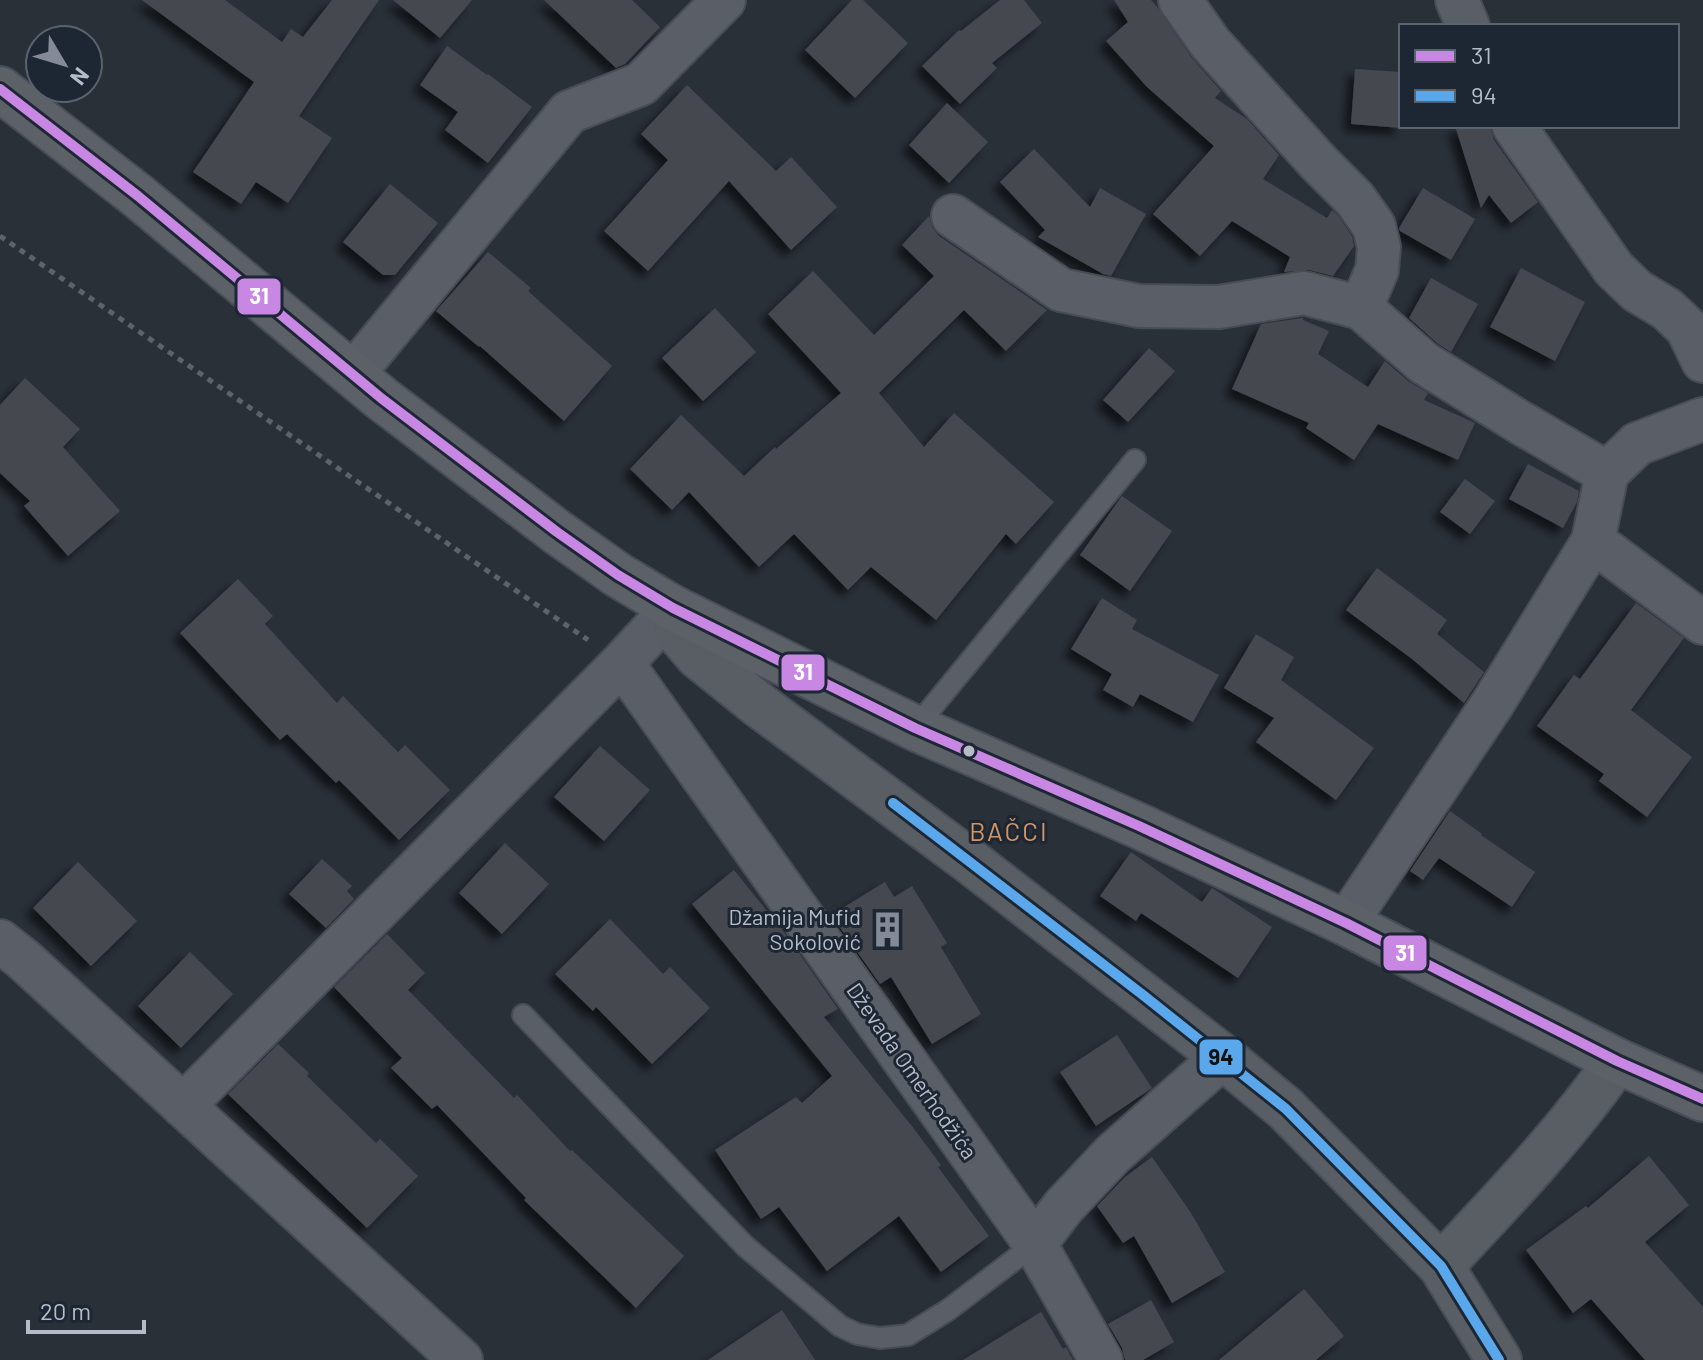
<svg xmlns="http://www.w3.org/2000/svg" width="1703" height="1360" viewBox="0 0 1703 1360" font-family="Barlow,sans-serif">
<defs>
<filter id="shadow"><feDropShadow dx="-7" dy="7" stdDeviation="4" flood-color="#0009"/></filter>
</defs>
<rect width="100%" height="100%" fill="#2a3038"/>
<path fill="#444950" filter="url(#shadow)" d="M142,0h83l57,42 9,-13 12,8 29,-37h47l-80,116 33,22 -44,65 -32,-21 -15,22 -48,-32 61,-90z
M393,0h79l-32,38z
M544,0h88l28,27 -35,37 -9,4z
M852,0h11l45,43 -53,55 -50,-48z
M1000,0h24l18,23 -50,40 5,5 -37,36 -38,-38 37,-36 2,1z
M1114,0h37l7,8 34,50 29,33 -6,7 32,21 32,36 -16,24 64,39 5,-8 5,4 15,22 2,10 -21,30 -24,-6 -25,2 6,-15 -58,-36 -32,35 -47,-42 61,-68 -67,-59 -41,-46 22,-19z
M447,46l40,29 1,-1 44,33 -44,56 -43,-33 13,-18 -38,-27z
M1355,69l46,3v56l-50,-4z
M687,85l89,86 15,-14 46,50 -46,43 -62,-69 -81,90 -44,-40 64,-71 -27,-26z
M947,103l41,39 -39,41 -40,-38z
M1455,126h35l4,14 44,62 -27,21 -22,-28 -8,13z
M1034,149l56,58 10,-19 46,26 -35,62 -8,-2 -65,-37 7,-7 -45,-48z
M390,184l48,39 -43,52h-12l-40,-33z
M1423,188l52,31 -24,41 -51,-29 -1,-3z
M929,216l3,11 7,9 108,74 -41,41 -42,-41 -85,83 45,54 30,-34 100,89 -38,42 -10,-10 -70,86 -65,-53 -23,23 -54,-56 -35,33 -70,-75 -17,18 -42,-41 51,-54 63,61 31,-29 1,2 65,-56 -73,-79 45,-43 61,64 60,-59 -32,-31z
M488,252l43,36 -3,3 84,75 -48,55 -84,-75 -1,1 -43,-36z
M1521,268l64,34 -30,59 -65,-34z
M1431,278l47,26 -27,48 -13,-8 -29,-26z
M715,308l41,44 -53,49 -41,-43z
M1303,318v2l26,11 -11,23 50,33 17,-26 23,20 20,12 -4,7 51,23 -17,37 -80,-36 -24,36 -48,-32 3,-5 -77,-34 29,-65z
M1149,348l26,23 -47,51 -25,-22z
M25,378l55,51 -17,18 57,64 -52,45 -44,-50 6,-5 -30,-28v-68z
M1528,464l51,27 -2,11 -14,26 -54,-29z
M1465,479l30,22 -25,33 -30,-22z
M1122,496l50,35 -42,60 -50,-36z
M1377,568l70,52 -10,14 47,38 -20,31 -52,-44 -66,-49z
M238,579l35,37 -8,8 72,79 6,-7 55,56 7,-7 45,45 -51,50 -60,-60 -3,3 -49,-49 -7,6 -100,-107z
M1102,598l35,22 -5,9 87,46 -26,47 -53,-28 -7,13 -30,-17 9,-16 -41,-25z
M1636,603l48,35 -53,72 61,47 -45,60 -48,-36 5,-7 -67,-48 37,-51 6,4z
M1256,634l38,23 -13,23 93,68 -38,52 -80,-58 18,-24 -50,-30z
M600,746l50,44 -46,51 -50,-44z
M1450,811l32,23 -1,1 54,37 -23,35 -73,-49 -16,22 -13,-9z
M505,843l44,41 -47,50 -43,-41z
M1131,852l71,50 10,-14 60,39 -34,51 -97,-65 -5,8 -36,-25z
M322,859l30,27 -5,5 7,8 -28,29 -37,-34z
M78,862l59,59 -46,45 -58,-58z
M734,870l53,66 51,73 -14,8 87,108 30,40 -3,2 51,69 -48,36 -42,-56 -72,55 -48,-64 -18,12 -46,-69 81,-53 6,6 30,-27 -140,-172z
M885,882l9,15 18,-11 35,57 -6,4 40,67 -49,30 -41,-67 -11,7 -49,-69z
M610,919l53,55 7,-7 40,41 -58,56 -56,-57 -3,4 -38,-37z
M387,934l38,39 -17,17 106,108 3,-3 53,56 2,-1 112,106 -48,52 -112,-108 2,-2 -89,-93 -5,4 -41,-41 11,-10 -68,-71z
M190,952l43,42 -52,54 -43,-42z
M1117,1035l35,53 -56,38 -36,-54z
M278,1044l31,29 -2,3 69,67 4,-4 38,37 -51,52 -139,-134z
M1649,1156l40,49 -44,37 58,65v53h-58l-54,-61 -18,14 -47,-63 60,-44 2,2z
M1152,1157l39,56 34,59 -53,31 -38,-67 -11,7 -26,-37 28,-29z
M1304,1289l40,47 -28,24h-97z
M1151,1300l23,42 -31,18h-18l-3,-12 -14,-24z
M782,1310l33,50h-107z
M1041,1312l22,37 3,-2 7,13h-110z"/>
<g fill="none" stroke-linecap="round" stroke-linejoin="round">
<defs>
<path id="lane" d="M915,728l220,-268
M523,1015l222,231 95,80 17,8 23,4 28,-3 40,-25 87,-66"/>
<path id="street" d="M1180,0l31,44 108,119 36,36 19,27 5,21 -2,23 -16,38
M1457,0l11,26
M1514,126l100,143 23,22 30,18 20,19 16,33
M953,216l108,74 78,16 80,1 85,-14 57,15 63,55 97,60 86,50
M353,374l216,-262 72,-28 83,-84
M1593,541l110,82
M622,663l413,581 66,116
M1346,923l147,-220 100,-162 14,-68 30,-29 66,-25
M0,941l23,18 438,401
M183,1106l439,-443 51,-55
M1035,1244l29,-38 49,-52 110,-97"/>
<path id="secondary" d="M673,608l5,25 20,23 61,49 212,157 252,195 63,52 155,157 58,94
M1441,1266c62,-66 124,-131 176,-205"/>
<path id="primary" d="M0,89l138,107 243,202 176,134 61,43 55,33 242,120 224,98 207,97 271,138 86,38"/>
</defs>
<use href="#lane" stroke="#484c53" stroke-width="24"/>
<use href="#street" stroke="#484c53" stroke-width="46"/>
<use href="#secondary" stroke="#484c53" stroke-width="48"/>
<use href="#primary" stroke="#484c55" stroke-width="48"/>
<path stroke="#5d636a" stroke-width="5" stroke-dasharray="6 6" stroke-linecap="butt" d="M0,236l588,404"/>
<use href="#lane" stroke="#5a5e66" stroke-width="20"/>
<use href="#street" stroke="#5a5e66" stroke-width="42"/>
<use href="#secondary" stroke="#595d64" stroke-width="44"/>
<use href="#primary" stroke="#5c6168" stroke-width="44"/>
<defs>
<path id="bus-1" d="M0,89l138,107 243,202 176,134 61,43 55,33 242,120 224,98 207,97 271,138 86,38"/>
<path id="bus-2" d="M893,803l250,192 143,114 155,157 58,94"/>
</defs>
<use href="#bus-1" stroke="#1d2633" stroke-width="16"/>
<use href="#bus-2" stroke="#1d2633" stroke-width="16"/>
<use href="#bus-1" stroke="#c787e3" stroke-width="10"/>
<use href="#bus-2" stroke="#5aa8eb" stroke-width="10"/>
</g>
<defs>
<symbol id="building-bare" viewBox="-9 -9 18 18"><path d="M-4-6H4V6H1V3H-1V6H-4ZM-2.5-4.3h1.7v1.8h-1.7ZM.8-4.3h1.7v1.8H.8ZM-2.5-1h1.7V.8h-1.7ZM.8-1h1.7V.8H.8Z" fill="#848b96" stroke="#1d2633" stroke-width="2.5" paint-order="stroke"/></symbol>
</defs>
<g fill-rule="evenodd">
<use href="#building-bare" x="862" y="904" width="51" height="51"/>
</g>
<circle fill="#b4bcc9" stroke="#1d2633" stroke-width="3" cx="969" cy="751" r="7"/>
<g text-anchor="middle" stroke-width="6" stroke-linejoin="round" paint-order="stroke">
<g font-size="22" fill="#b4bcc9" stroke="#1d2633" text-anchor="end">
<text x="861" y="925">Džamija Mufid<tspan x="861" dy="25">Sokolović</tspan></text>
</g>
<g font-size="22" fill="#b4bcc9" stroke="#1d2633">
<text transform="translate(912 1071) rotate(55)" y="8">Dževada Omerhodžića</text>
</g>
<g font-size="26" letter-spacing="2" fill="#d59563" stroke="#1d2633">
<text x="1009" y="841">BAČCI</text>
</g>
</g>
<g stroke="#1d2633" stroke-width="3">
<rect x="236" y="277" width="46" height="39" rx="8" fill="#c787e3"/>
<rect x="780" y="653" width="46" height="39" rx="8" fill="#c787e3"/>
<rect x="1382" y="934" width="46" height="38" rx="8" fill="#c787e3"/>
<rect x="1198" y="1038" width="46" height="38" rx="8" fill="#5aa8eb"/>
</g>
<g font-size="22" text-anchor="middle" font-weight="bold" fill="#fff">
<text x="259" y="304">31</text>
<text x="803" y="680">31</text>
<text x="1405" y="961">31</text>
</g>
<g font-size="22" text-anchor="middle" font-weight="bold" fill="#111">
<text x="1221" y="1065">94</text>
</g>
<rect x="1399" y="24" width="280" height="104" fill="#1d2633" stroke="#59626f" stroke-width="2"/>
<rect x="1415" y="50" width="40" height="12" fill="#c787e3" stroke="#59626f" stroke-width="2"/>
<text x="1471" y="64" font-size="24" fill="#b4bcc9">31</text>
<rect x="1415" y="90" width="40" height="12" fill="#5aa8eb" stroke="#59626f" stroke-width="2"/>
<text x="1471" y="104" font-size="24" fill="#b4bcc9">94</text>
<g transform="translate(64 64) rotate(128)"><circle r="38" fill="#1d2633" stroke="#59626f" stroke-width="2"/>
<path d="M0-6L14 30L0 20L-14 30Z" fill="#848b96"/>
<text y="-12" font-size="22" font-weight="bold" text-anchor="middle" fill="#b4bcc9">N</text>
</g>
<path d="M28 1320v12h116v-12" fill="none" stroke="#b4bcc9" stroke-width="4"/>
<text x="40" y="1320" font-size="24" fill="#b4bcc9" stroke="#1d2633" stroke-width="6" paint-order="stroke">20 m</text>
</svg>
